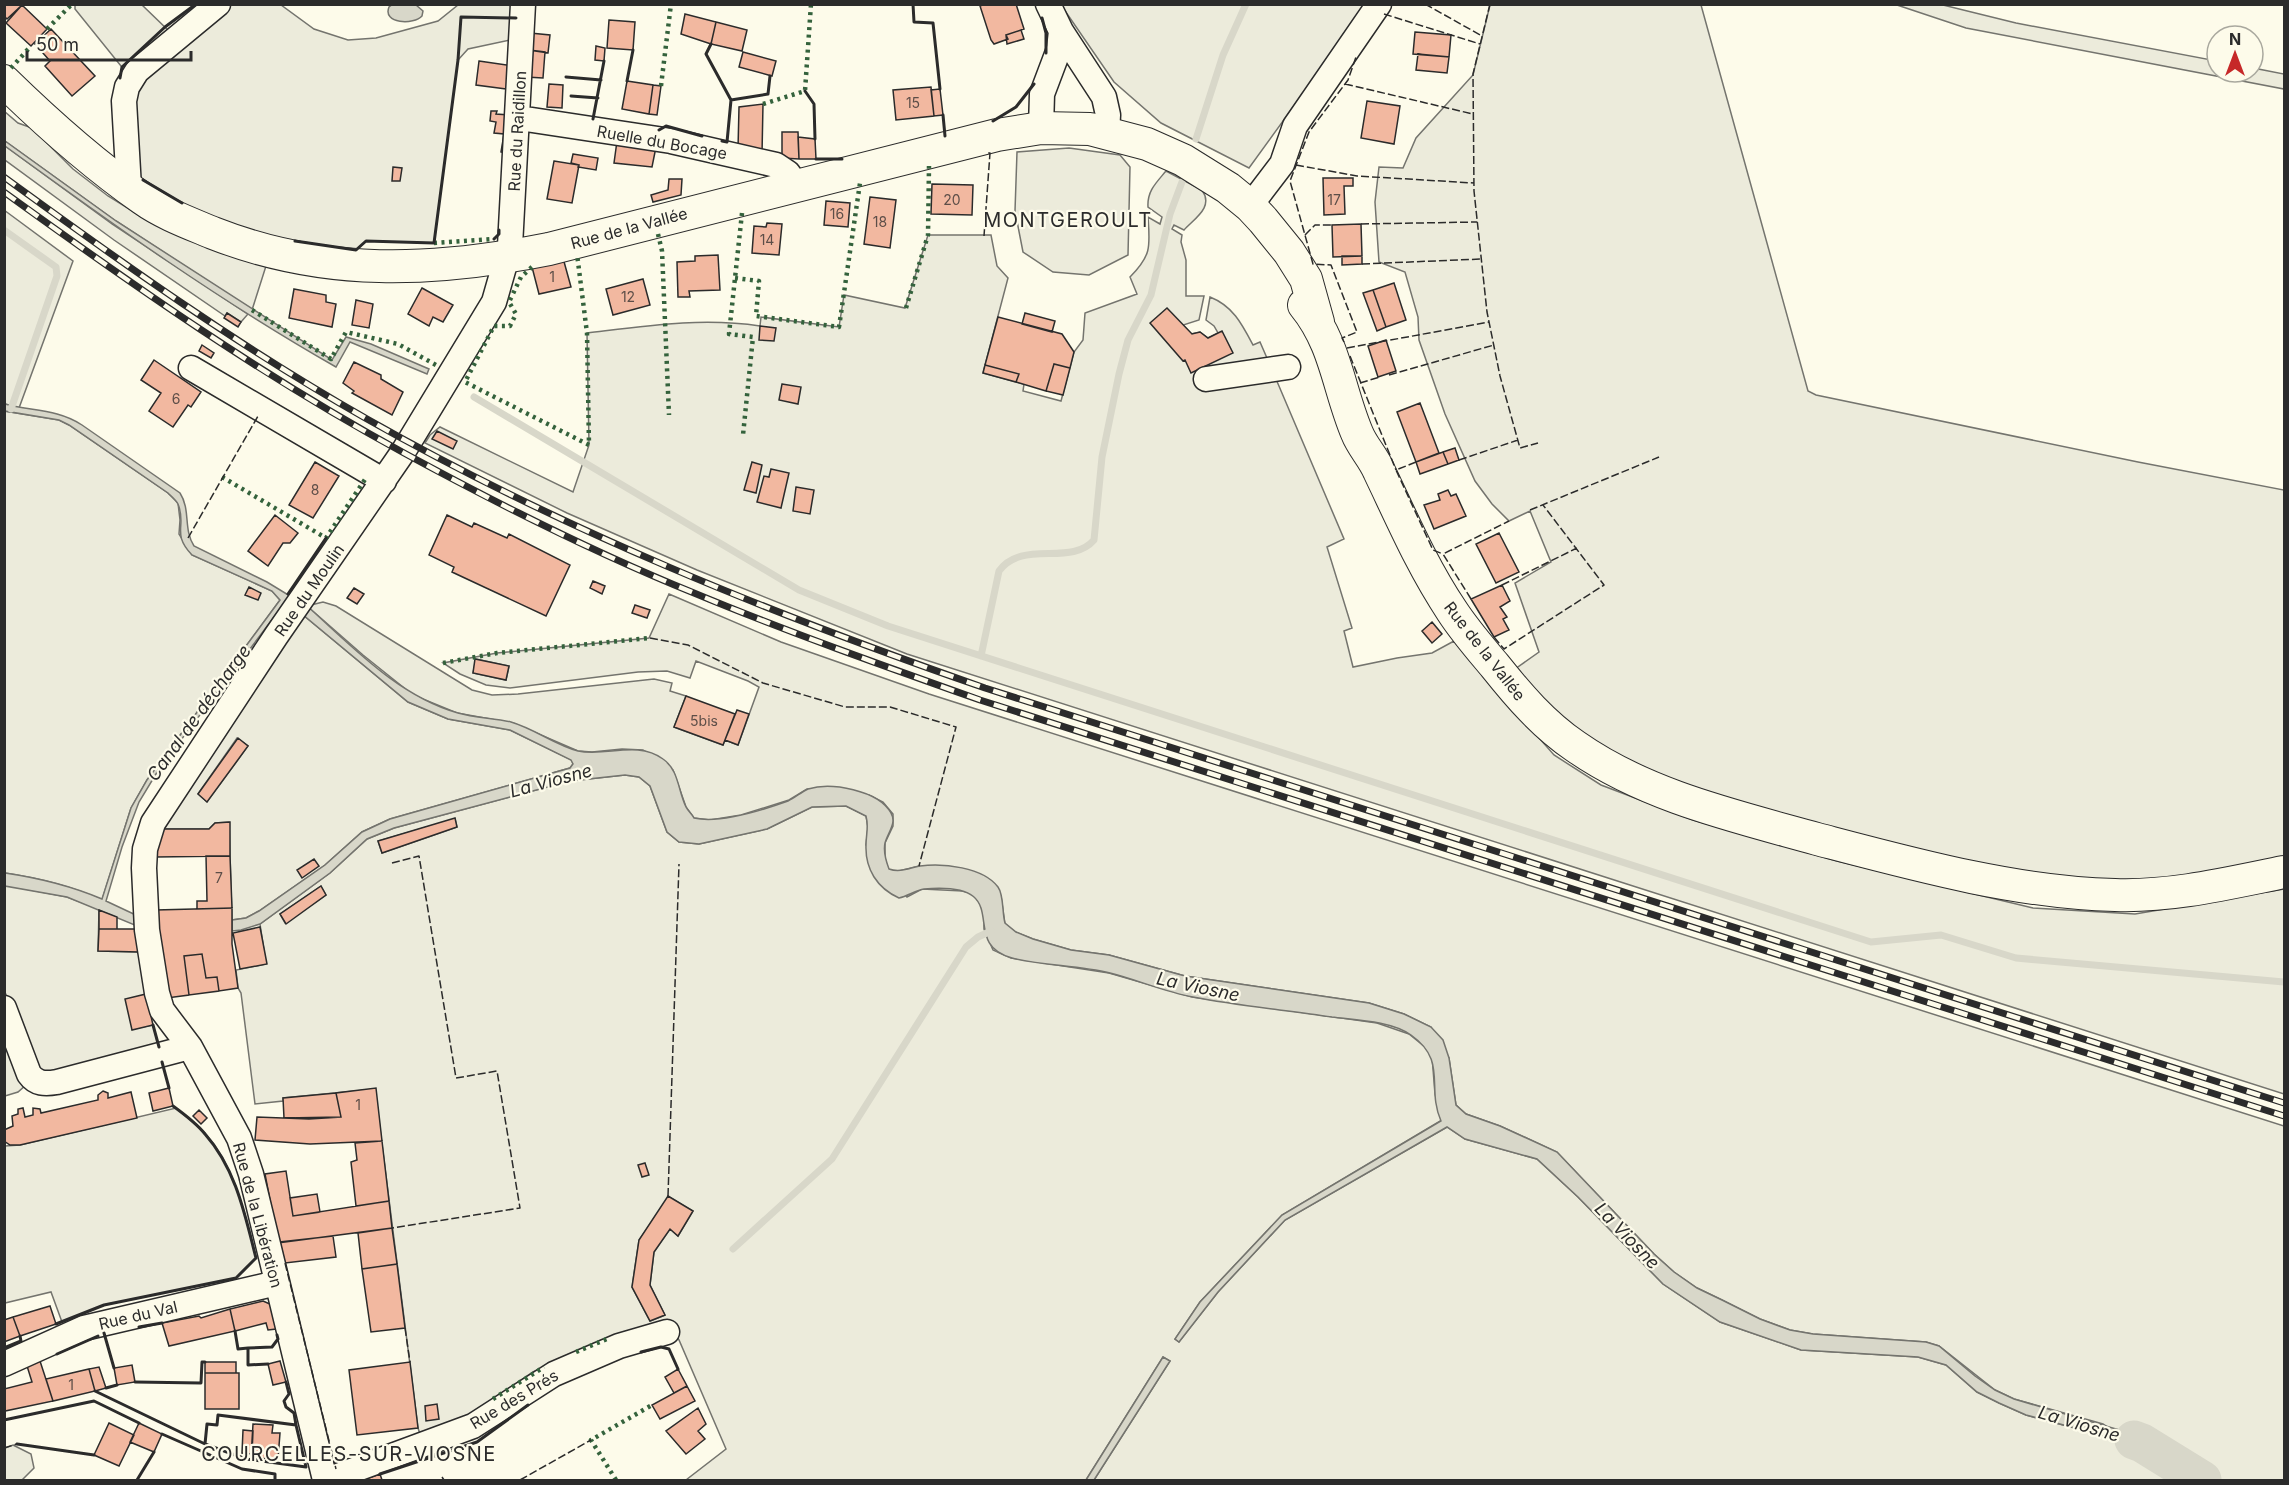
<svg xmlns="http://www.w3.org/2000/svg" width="2289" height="1485" viewBox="0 0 2289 1485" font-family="Inter,sans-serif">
<rect width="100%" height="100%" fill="#fdfbea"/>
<path fill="#ecebdb" stroke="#74746e" stroke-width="1.5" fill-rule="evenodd" d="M75,5h67l30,29 -47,37 -50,-62z
M230,5h51l33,24 34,11 28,-2 62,-17 20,-16h50l9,3 -2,31 -47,10 -10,11 -24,183 -68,-2 -10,9 -94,-13 -67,-26 -61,-37 -4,-72 22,-35z
M1061,5h306l-118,163 -88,-45 -47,-41z
M1490,5h211l107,386 8,4 322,67 146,28v367l-119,24 -53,3 -87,-10 -169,-39 -162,-46 -59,-23 -53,-28 -67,-69 24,-17 -24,-69 36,-21 -21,-51 -21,10 -17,-17 -17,-23 -30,-67 -26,-74 -1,-23 -13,-45 -26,-10 -4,-60 4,-35 24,1 13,-30 57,-63z
M1897,5h46l73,18 201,38v11h36v-4l31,6v15l-318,-61z
M4,111l14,12 14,5 41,41 35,27 42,26 116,44 -14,44 -136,-89 -111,-80z
M5,146l107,78 136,90 -7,8 -14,-9 -2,3 -111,-76 -109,-80z
M1069,148l51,7 10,12 -2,88 -39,20 -36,-3 -30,-20 -8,-41 2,-59z
M1166,171l36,19c12,17 -7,28 -18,40l-10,-5 -2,4 10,6 -1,7 5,18v36h18l-5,24 -16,5 8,9 9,-2 8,6 10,-5 -4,-7 -8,-6 4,-23c23,9 32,27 43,48l7,-3 10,23 -65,5 -1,-3 -7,4 5,7 71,-6 71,167 -17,8 25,81 -8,3 9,36 44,-9 35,-5 22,-12 100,114 47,30 92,35 144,41 196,47 102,6 149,-25v205l-1377,-440 -210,-84 -130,-57 -142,-70 5,-8 10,-8 133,65 16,-47 -2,-112c58,-7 115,-16 173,-7l1,-9 78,10 5,-32 61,13 23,-73h63l6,31 11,12 -25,95 41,11 -1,7 38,10 13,-49 9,-12 2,-27 52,-19 -7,-17c22,-22 20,-31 18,-60l12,7 2,-7 -14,-10c-1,-16 8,-24 18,-36z
M4,210l69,51 -54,147 -14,-4z
M4,411l55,9 10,5 99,68 10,10 2,17 -1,14 13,21 80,36 8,9 -133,180 -16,28 -29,92c-33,-15 -63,-22 -97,-27z
M669,594l112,48 148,52 1355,432v354h-1190l76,-119 -7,-4 -77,123h-400l40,-31 -47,-109 -14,-17 -67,19 -65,30 -61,41 -51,24 -3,-9 -43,-339 -92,9v3l-28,3 -14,-111 -3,-5 -2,-18 30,-6 -6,-40 70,-51 37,-34 27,-11 176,-47 55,-6 14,2 11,9 17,46 12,10 20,2 68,-15 45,-22 34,-1 20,10 2,11 -2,18 41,52 15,-8 41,2 10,3 7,9 4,13v13l9,21 18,8 98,15 83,24 185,26 32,11 16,13 7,9 3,38 7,26 -160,95 -82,87 -25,37 4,3 39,-50 67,-72 162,-93 18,12 72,20 41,38 85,87 57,38 81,28 117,7 28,8 31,27 22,11 27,12 90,24 24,11 36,23 -73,-49 -89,-25 -19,-9 -56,-44 -13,-4 -113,-8 -23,-4 -30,-11 -38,-19 -25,-12 -23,-16 -20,-18 -97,-102 -57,-26 -34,-12 -10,-9 -7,-47 -18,-31 -27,-13 -35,-11 -184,-27 -76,-21 -38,-5 -38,-11 -18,-7 -10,-8 -4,-28 -82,-30 -24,6 -7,-3 -3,-11v-15l8,-17v-12l-10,-12 -14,-7 -62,-6 -18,11 -48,15 -31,5 -16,-2 -8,-11 -13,-37 -30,-20 -21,-1 -30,3 -14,-1 -65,-28 -56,-10 -44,-18 -50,-40 -56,-49 16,-4 13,4 136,84 20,5 26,-1 136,-15 18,4 -2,8 16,5 -12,31 49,18 2,-5 13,5 21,-58 -11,-6 -52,-20 -6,17 -23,-7 -29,1 -128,16 -24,-3 -26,-11 -17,-11 54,-10 152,-15zM476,659l33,7 -3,14 -33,-7zM455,819l2,8 -75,26 -4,-12zM321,886l5,9 -41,28 -5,-9zM669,1197l24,14 -15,25 -8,-7 -16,23 -4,33 15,30 -15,6 -18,-34 7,-47z
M302,614l106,88 40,17 62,11 62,30 1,4 -3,4 -180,51 -28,13 -37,33 -66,46 -13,7 -14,2 -3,-98 -14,1 -6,6h-49zM237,738l11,8 -41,56 -9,-8z
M5,885l62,12 32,12 -1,42 42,1 6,42 -14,35 21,-4 5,20 -108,29 -18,-7 -27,-75z
M4,1031l23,53 -9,8 -13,4z
M176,1108c9,8 20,16 29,25 31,35 40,82 51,125l-20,20 -132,27 -42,17 -11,-30 -46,11v-157l15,-1z
M13,1445l18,9 3,14 -12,12h-17v-32z"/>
<path fill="#d8d7c9" stroke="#74746e" stroke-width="1.5" d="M393,4l23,1 7,6 -1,5c-8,9 -40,8 -33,-9z
M5,141l111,80 216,139 14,-23 25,7 58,25 -2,5 -77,-32 -14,25c-116,-66 -224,-143 -331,-221z
M5,404c26,7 53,5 77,21l98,68c11,17 3,36 14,53l73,36 23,14 -131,173 -20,33 -17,45 -16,54 32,15 -1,10 -70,-29 -62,-11v-13c34,5 64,12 97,26l29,-91 16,-28 133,-180 -8,-9 -80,-36c-21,-22 -5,-29 -14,-51 -2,-4 -7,-8 -10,-11l-99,-68 -10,-5 -54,-9z
M307,606c45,40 91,90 151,107 17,5 36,5 53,9 24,7 44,23 67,29 28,6 59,-11 85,8 16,11 15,32 23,48 2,4 6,7 8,11 26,6 69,-8 94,-17 7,-3 13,-9 20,-12 23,-7 70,1 83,24 6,10 -3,19 -6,30 -2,9 1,18 4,26 11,4 20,-1 31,-3 23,-3 63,1 78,21 6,8 4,26 7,36l11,9 17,7 38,11 38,5 76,21 184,27 35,11 27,13 12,13 6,18 7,47 10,9 34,12 57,26 97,102 20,18 23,16 25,12 38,19 30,11 23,4 113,8 13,4 36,30 20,14 19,9 129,38 39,24 -6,12 -36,-23 -24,-11 -90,-24 -27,-12 -22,-11 -31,-27 -28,-8 -117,-7 -81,-28 -57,-38 -85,-87 -41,-38 -72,-20 -18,-12 -162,93 -67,72 -39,50 -4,-3 25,-37 82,-87 159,-94c-15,-34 7,-60 -30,-86 -20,-14 -55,-15 -79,-18 -46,-7 -93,-11 -139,-20 -28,-5 -55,-17 -83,-24 -32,-8 -66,-7 -98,-15 -57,-15 8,-77 -88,-69 -8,1 -16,7 -25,9 -22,-10 -34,-29 -33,-53 0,-11 3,-18 0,-29l-20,-10 -34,1 -45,22 -68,15 -20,-2 -12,-10 -17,-46 -11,-9 -14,-2 -55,6 -176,47 -27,11 -37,34 -70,51 -19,6 -9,1v-11l14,-2 13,-7 66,-46 37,-33 28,-13 180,-51 3,-4 -2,-4 -61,-30 -62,-11 -40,-17 -106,-88z
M1163,1357l7,4 -76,119h-8z"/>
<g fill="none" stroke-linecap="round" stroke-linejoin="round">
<path stroke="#d8d7c9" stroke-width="7" d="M1196,139l27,-84 23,-51
M4,230l52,37 1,9 -46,133
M474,397l325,193 89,36 983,316 70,-7 75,23 268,24
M981,656l18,-85c23,-32 72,-4 95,-31l8,-83 17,-83 9,-34 23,-45 19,-81 12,-32
M733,1249l99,-90 134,-212 12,-10 13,-6"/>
<path stroke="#d8d7c9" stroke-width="39" d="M2134,1440l8,3 60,37"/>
</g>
<path fill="#f2b8a0" stroke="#2b2b2b" stroke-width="1.5" d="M4,4h18v1l-15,14 -3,-3z
M985,4h31l8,25 -18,6 2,4 -14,5 -3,-4 -11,-34z
M22,5l25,24 -16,17 -25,-23z
M685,14l31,8 -5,22 -30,-10z
M609,20l26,2 -2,28 -26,-2z
M716,22l31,8 -5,21 -31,-7z
M51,29l44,47 -23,20 -27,-30 5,-5 -15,-17z
M1021,30l3,9 -17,5 -1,-9z
M1415,32l36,3 -2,22 -36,-3z
M530,33l20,2 -2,18 -19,-3z
M596,46l9,2 -1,13 -9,-1z
M529,50l16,2 -2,26 -17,-1z
M743,52l33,9 -4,15 -33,-9z
M1418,54l31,3 -2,16 -31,-3z
M479,61l35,5 -1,24 -37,-5z
M627,81l26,4 -4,29 -27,-5z
M549,84l14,1 -1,23 -15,-1z
M653,85l8,1 -4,29 -8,-1z
M931,87l3,29 -38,4 -3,-30z
M940,89l3,26 -9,1 -3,-26z
M1367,101l33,5 -6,38 -33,-6z
M763,104l-1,50 -24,-5 1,-42z
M491,111h6l-1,3 14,1 -4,38 -5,-1 3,-18 -10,-1 2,-11 -6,-1z
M782,132h16l1,27 -17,-1z
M798,137l17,2 1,20h-17z
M617,141l39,6 -4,20 -38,-4z
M573,154l25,4 -2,12 -18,-3 1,-2 -8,-2z
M554,161l25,4 -7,38 -25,-4z
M393,167l9,1 -2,13h-8z
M1323,178h30v8h-9l1,28 -21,1z
M669,179h13l-1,16 -28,7 -2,-7 17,-5z
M932,184l41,1 -1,30 -41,-1z
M870,197l26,3 -6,48 -26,-4z
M826,201l24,2 -2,24 -24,-2z
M767,223l15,1 -3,31 -27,-2 2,-27 12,1z
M1361,224l1,32 -29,1 -1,-32z
M718,255l2,35 -31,1 1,6h-12l-1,-35 18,-1v-5z
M1342,256h20v8l-20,1z
M563,258l8,29 -32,7 -7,-27z
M643,279l7,26 -37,10 -7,-26z
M1394,283l12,37 -20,7 -13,-37z
M422,288l31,17 -10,17 -10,-5 -4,9 -21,-12z
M294,289l32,6v7l10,2 -4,23 -43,-9z
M1373,290l13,37 -9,4 -14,-38z
M356,300l17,4 -4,24 -17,-3z
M1167,308l25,26 8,-2 8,6 14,-7 11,22 -42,20 -6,-13 -2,1 -33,-38z
M227,313l14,9 -3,5 -14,-9z
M1025,313l30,8 -3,11 -30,-8z
M998,317l64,17 12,18 -4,16 -16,-4 -8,27 -30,-9 3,-8 -34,-9z
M760,326l16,2 -2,13 -15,-1z
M1386,340l10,31 -18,6 -10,-31z
M202,345l12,8 -3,5 -12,-7z
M154,360l47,32 -10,15 -3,-2 -15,22 -24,-16 12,-18 -20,-13z
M354,362l27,13v4l22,13 -11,23 -40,-22 2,-2 -11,-8z
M1054,364l16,4 -7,27 -17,-4z
M985,365l34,9 -3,8 -33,-9z
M782,384l19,3 -3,17 -19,-4z
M1420,403l19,50 -23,9 -19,-50z
M437,431l20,10 -4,8 -21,-10z
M1455,448l4,12 -11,4 -5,-12z
M1443,452l5,12 -28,10 -4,-12z
M315,462l24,14 -26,42 -24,-13z
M752,462l10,3 -6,28 -12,-3z
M771,469l18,4 -8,35 -24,-6 7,-26 5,1z
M796,487l18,3 -4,24 -17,-3z
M1448,490l3,6 5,-2 10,22 -32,13 -10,-24 16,-5 -2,-6z
M275,515l23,18 -8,10h-7l-15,23 -20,-15z
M447,515l25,12 2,-4 33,15 2,-4 61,31 -24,51 -94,-44 2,-5 -25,-12z
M1499,533l20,39 -23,11 -20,-39z
M593,581l12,5 -3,8 -12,-6z
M1502,585l8,16 -10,6 7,10 -4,2 6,11 -15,7 -23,-38z
M249,587l12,6 -3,7 -13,-5z
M354,588l10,6 -7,10 -10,-6z
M635,605l15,5 -3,8 -15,-5z
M1432,622l10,12 -10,9 -10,-12z
M475,659l34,7 -3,14 -33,-7z
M686,696l49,18 -12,31 -49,-18z
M737,710l12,4 -11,31 -13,-5z
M238,738l10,8 -41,56 -9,-8z
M455,818l2,9 -75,26 -4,-12z
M230,822v34l-74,1 4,-28h49l6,-6z
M206,856h24l2,52 -35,1v-8h10z
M314,859l5,7 -17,12 -5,-8z
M321,886l5,9 -40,29 -6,-10z
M232,908v36l6,44 -19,3 -2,-14 -11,1 -4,-24 -18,2 5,39 -22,3 -11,-88z
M99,910l18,7v12h-18z
M260,927l7,37 -27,5 -7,-36z
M99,929h39l2,23 -42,-1z
M202,954l4,24 11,-1 2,14 -30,4 -5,-39z
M146,994l7,31 -21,5 -7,-31z
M169,1088l4,18 -20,5 -4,-18z
M376,1088l6,53 -72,3 -55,-4 2,-23 52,2 32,-2 -5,-24z
M103,1091l5,2v5l23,-6 6,26 -117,27h-10l-6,-4v-11l9,-4 -1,-10 6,-2v-5l5,-1 2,9 8,-2v-7l7,1 1,4 57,-13v-5z
M336,1093l5,24 -57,1 -1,-20z
M199,1110l8,8 -6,6 -8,-8z
M382,1141l7,60 -33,5 -5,-44 6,-2 -2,-17z
M645,1163l4,12 -7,2 -4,-12z
M286,1171l7,45 96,-15 3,27 -114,15 -13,-69z
M317,1194l3,18 -27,4 -3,-18z
M668,1196l25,15 -15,25 -8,-7 -16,23 -4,33 15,30 -15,6 -18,-34 7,-47z
M392,1228l5,36 -35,5 -4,-36z
M333,1236l3,21 -51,6 -5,-21z
M397,1264l8,64 -34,4 -9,-63z
M263,1301l7,3 2,4 4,21 -8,1 -2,-7 -31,8 -5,-22z
M50,1306l6,18 -36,12 -7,-19z
M230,1309l5,22 -66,15 -7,-23 37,-7 2,2z
M13,1317l7,19 -16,6v-22z
M40,1361l13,40 -48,10 -1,-22 28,-7 -5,-16z
M280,1361l6,21 -13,3 -5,-21z
M205,1362h31v11h-31z
M410,1362l8,66 -61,7 -8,-65z
M132,1365l3,17 -18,3 -3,-17z
M99,1367l7,21 -11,3 -6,-22z
M89,1369l6,22 -42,10 -7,-22z
M678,1369l9,17 -13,7 -9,-16z
M205,1373h34v36h-34z
M687,1386l8,15 -35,18 -8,-14z
M437,1404l2,15 -13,2 -1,-15z
M698,1408l8,16 -8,7 7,8 -19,15 -20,-23z
M109,1423l25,12 -15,31 -25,-11z
M139,1423l23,11 -8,18 -24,-10z
M253,1424l20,1 -1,8h8l-2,26 -27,-1z
M243,1430l10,1 -1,23 -10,-1z
M380,1474l2,6h-19z"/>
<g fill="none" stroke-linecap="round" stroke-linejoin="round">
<defs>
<path id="minor" d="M1048,4l13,27 43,66 4,18 -1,17
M519,118l152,23 105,24 12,8 9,13
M1041,128l1,-34 17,-45 2,-18
M129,188l-5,-87 3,-14 10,-16 81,-67
M1250,206l32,-42 13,-38 84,-122
M191,368l193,113
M1206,379l82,-12
M4,1008l25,66c7,10 16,10 28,8l133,-35
M4,1364l80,-36 193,-45
M325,1480l-74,-306 -12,-36 -49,-91 -28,-37 -5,-17 -10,-63 -3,-62 1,-19 8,-26 123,-187 127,-184 91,-150 16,-56 13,-242
M327,1480l146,-54 81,-52 65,-28 48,-14"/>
<path id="major" d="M4,81c44,43 89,83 139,118 21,15 46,24 70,34 112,44 220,39 336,16l448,-114 44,-7 49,1 57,15 36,16 45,28 22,18 13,14 26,32 17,27 12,43
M1304,305c32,39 34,83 53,128 5,13 16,24 22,38 23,48 43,95 73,140 13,20 28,37 43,55 24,30 48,58 80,80 71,50 160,70 242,93 95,25 200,54 298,56 57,2 114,-12 169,-23"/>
</defs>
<use href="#minor" stroke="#2b2b2b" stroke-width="27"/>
<use href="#major" stroke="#2b2b2b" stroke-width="34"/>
<use href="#minor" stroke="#fdfbea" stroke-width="24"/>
<use href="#major" stroke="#fdfbea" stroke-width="32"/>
<defs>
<path id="rail" d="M4,177c118,86 236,170 363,242 196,111 405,195 618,269l1299,415
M4,192c130,94 260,185 400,261 94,51 191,100 290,140 94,39 190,73 286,107l1304,416"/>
</defs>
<use href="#rail" stroke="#2b2b2b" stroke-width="7"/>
<use href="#rail" stroke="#fdfbea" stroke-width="4.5" stroke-dasharray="14" stroke-linecap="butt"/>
<path stroke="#34623c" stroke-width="4.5" stroke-dasharray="3 4.5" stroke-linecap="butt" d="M47,29l25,-25
M11,68l20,-22
M661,86l10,-82
M763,104l42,-13 6,-87
M742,213l-13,121 24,3 -10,98
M658,234l4,17 7,164
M434,243l60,-4
M532,267l-11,10 -12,25 7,12 -6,12h-16l-29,56 124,63 -2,-112 -10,-79
M735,278l24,3 -3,35 83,11 21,-144
M906,308l22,-73 1,-69
M252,310l79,49 15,-27 52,12 38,21
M222,477l104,61 40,-60
M443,663l54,-10 153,-15
M576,1352l31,-13
M493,1399l51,-32
M616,1480l-25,-40 61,-35"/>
<path stroke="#2b2b2b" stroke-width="1.5" stroke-dasharray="8 3" stroke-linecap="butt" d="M1425,4l57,32
M1490,4l-17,70 1,117 13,121 13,64 20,72 18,-5
M1384,14l96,30
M1345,84l128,30
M1296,165l61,11 117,7
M1361,224l116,-2
M1305,235l10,-10h17
M984,236l6,-83h-4
M1362,264l119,-5
M1344,342l-2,-4 15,-6 -26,-67 -18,-1 -23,-83 19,-49 39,-52 8,-23
M1347,348l142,-26
M1350,356l46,114
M1389,375l105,-30
M1360,383l20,-6
M1459,460l59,-20
M1416,462l-20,8 37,80 10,4
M1530,510l129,-53
M188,538l70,-122
M1502,585l75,-37
M1471,599l-28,-45 66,-33
M1494,637l10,12 100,-64 -61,-80
M650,638l38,7 75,38 82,24h45l66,20 -37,139
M392,863l27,-7 37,222 41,-7 23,137 -128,20
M668,1196l11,-332
M285,1263l51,206
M405,1328l5,34
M4,1448l13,-4
M442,1477l2,3
M520,1480l71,-40"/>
<path stroke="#2b2b2b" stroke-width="3" d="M913,4l1,18 19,1 7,66
M1042,18l4,15v20
M711,44l-5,10 25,46
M566,77l35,3
M120,78l2,-11 43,-40 31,-23
M627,81l6,-31
M805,91l9,13 1,35
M571,96l27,2
M943,115l2,21
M593,119l11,-58
M993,121l23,-14 18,-23
M659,130l7,-4 36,10
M722,141l5,1 4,-42 37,-6 2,-18
M816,159h26
M143,180l39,23
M494,239l5,-5v-4
M295,241l61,9 10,-9 68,2 24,-183 3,-43 55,1
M288,594l38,-56
M153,1025l6,22
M162,1062l7,26
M56,1324l48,-19 132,-27 20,-20c-11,-43 -20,-89 -51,-124 -8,-10 -21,-20 -32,-28
M139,1327l23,-4
M235,1331l3,18 10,-1
M104,1333l10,35
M4,1348l17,-7 -1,-5
M641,1352l20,-5 8,2 9,20
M57,1354l41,-18
M268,1364l-20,1v-17l24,-1 6,-8 -1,-4
M135,1382l66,1 1,-21h3
M286,1382l3,12 -5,7 2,6 8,6 2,12 -78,-10 -1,10 -10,-1 -2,20 41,15 60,8 -10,-42
M106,1388l11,-3
M95,1391l110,53
M4,1420l90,-19 45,22
M162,1434l80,35 33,5v6
M17,1444l77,11
M380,1474l97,-32 51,-37
M137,1480l17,-28"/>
</g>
<g text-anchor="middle" stroke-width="4.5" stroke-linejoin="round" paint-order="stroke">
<g font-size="14" fill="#5d4e48">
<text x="913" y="108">15</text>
<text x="952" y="205">20</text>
<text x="1334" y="205">17</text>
<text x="837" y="219">16</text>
<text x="880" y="227">18</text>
<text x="767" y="245">14</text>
<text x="552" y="282">1</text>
<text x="628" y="302">12</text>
<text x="176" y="404">6</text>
<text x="315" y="495">8</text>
<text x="704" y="726">5bis</text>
<text x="219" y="883">7</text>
<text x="358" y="1110">1</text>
<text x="71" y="1390">1</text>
</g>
<g font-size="16" fill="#2b2b2b" stroke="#fdfbea">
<text transform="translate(517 131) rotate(-87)" y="6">Rue du Raidillon</text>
<text transform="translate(662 142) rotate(10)" y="6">Ruelle du Bocage</text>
<text transform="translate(629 228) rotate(-15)" y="6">Rue de la Vallée</text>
<text transform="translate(309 590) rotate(-55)" y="6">Rue du Moulin</text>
<text transform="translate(1485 651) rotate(52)" y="6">Rue de la Vallée</text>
<text transform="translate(258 1215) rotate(75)" y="6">Rue de la Libération</text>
<text transform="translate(138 1315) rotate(-13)" y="6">Rue du Val</text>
<text transform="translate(514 1399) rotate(-31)" y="6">Rue des Prés</text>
</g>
<g font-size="18" font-style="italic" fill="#2b2b2b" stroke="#fdfbea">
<text transform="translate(199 713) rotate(-54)" y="6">Canal de décharge</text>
<text transform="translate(551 781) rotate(-15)" y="6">La Viosne</text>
<text transform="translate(1198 987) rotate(12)" y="6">La Viosne</text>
<text transform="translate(1627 1236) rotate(46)" y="6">La Viosne</text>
<text transform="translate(2079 1424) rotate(17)" y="6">La Viosne</text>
</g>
<g font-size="20" letter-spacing="1.5" fill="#2b2b2b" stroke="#fdfbea">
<text x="1068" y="227">MONTGEROULT</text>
<text x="349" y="1461">COURCELLES-SUR-VIOSNE</text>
</g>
</g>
<rect width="2289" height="1485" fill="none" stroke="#2b2b2b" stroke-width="12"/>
<g transform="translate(2235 54)"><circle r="28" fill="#fdfbea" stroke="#a9a89e" stroke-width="1.5"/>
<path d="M0-4.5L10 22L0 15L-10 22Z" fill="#c62828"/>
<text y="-9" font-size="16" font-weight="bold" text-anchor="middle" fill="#2b2b2b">N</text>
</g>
<path d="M27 51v9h164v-9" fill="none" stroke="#2b2b2b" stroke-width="3"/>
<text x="36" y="51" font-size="18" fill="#2b2b2b" stroke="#fdfbea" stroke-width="4.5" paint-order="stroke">50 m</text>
</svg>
